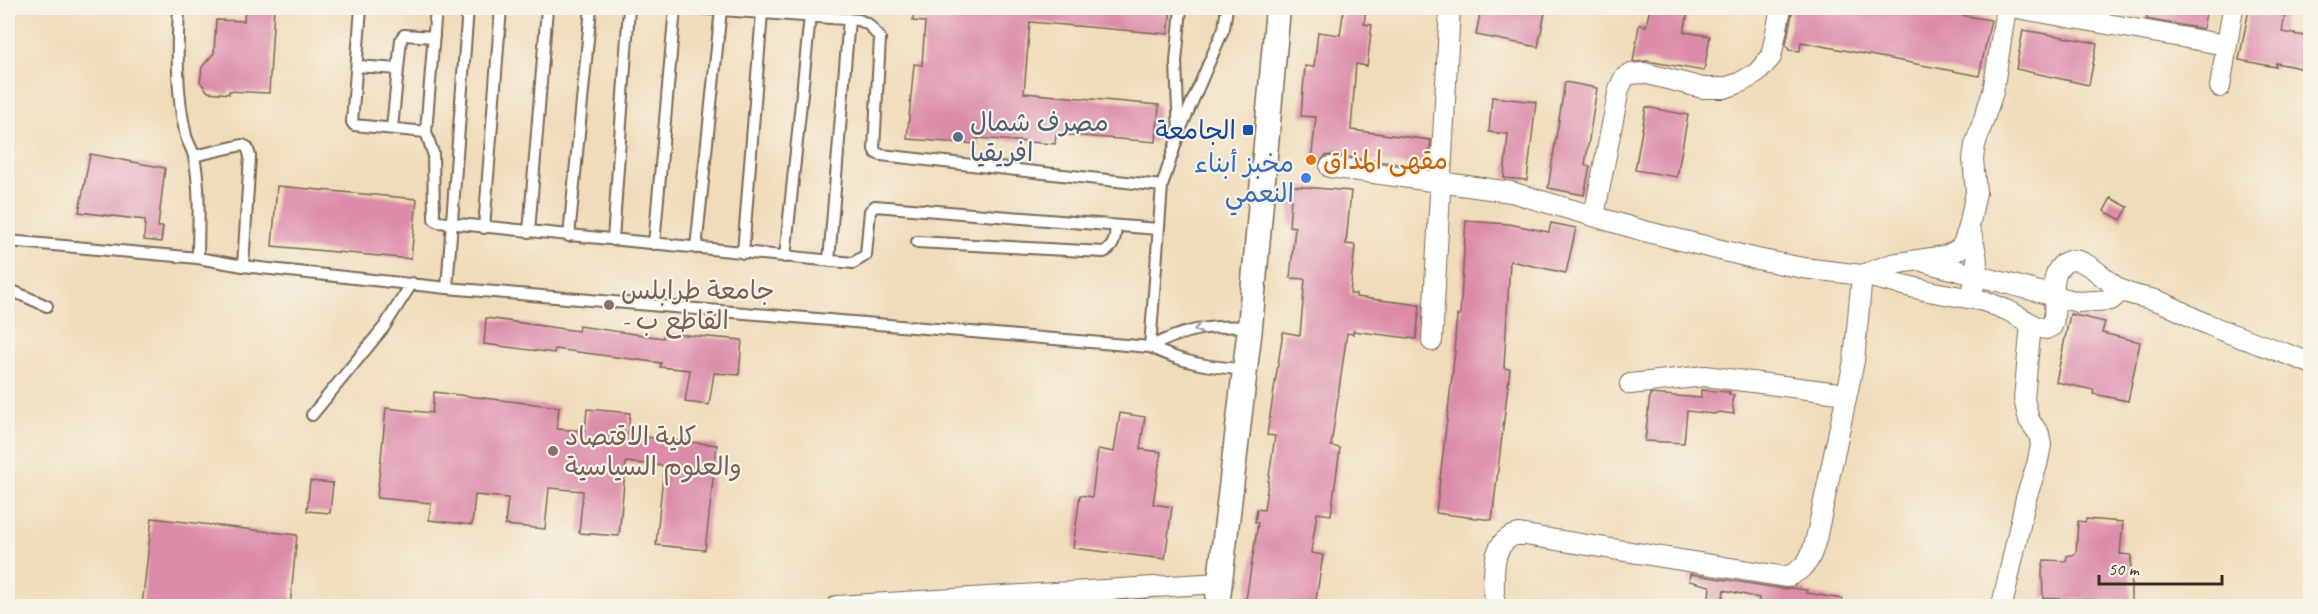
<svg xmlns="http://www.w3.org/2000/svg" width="2318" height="614" viewBox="0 0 2318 614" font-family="Caveat,'Playpen Sans Arabic',sans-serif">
<rect width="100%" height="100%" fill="#f7f3e8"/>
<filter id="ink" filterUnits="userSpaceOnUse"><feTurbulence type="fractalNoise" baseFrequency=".0167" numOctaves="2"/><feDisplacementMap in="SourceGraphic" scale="12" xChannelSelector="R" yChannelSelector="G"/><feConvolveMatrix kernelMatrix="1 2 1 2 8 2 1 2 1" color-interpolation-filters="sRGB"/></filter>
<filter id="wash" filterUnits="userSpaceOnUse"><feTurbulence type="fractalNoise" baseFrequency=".008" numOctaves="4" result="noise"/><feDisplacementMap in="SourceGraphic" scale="24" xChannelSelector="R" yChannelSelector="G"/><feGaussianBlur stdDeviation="1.35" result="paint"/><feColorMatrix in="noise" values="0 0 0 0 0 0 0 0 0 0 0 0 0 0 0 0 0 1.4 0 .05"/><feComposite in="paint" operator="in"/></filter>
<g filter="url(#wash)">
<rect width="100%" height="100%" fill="#f0dbba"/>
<g id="blocks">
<path fill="#dc8ba9" d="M245,8h29l-5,85 -40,-2v3l-21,-2 -8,-10 2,-15 12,-14 2,-33 28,1z
M914,8h257l-3,26 -138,-12 -6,71 135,12 -3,37 -100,-8 -1,10 -77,-6 -1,6 -70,-5 7,-75 8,1 3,-43 -12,-1z
M1344,8h22l-2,16 8,1 -5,41 -11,-2 -5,66 80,10 -3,28 -96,-13 -7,1 -6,7 -8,-1 5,-45 -15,-1 4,-50 9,1 4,-35 22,3z
M1481,8h19l24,4 1,-4h21l-8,39 -62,-12z
M1650,8h39l-5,24 26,4 -6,35 -57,-10 -14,1 6,-37 7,1z
M1793,8h126l72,12 -12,56 -178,-34 -1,9 -11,-1 -3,-6z
M2149,8h58l-4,21 -57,-10z
M2249,9l36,6 -3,17 28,5v33l-34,-7v4l-37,-7z
M2023,30l74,13 -8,42 -73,-16z
M1565,82l32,6 -12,77 5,1 -6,29 -36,-7z
M1492,97l44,5 -9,78 -23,-2 4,-44 -19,-2z
M1646,107l42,8 -11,62 -42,-7z
M90,154l75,14 -7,59h5l-2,15 -17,-2 1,-20 -66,-8z
M277,186l140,13 -6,60 -139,-13z
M1292,186l59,5 -5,53 9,1 -5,49h6v3l64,8 -4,34 -63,-8v3l-6,-1 -16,113 9,2 -9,67 -14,-2 -6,40 12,2 -8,51h-70l13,-83 -3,-1 2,-13 7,1 11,-74 -8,-1 16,-103 17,3 5,-56 -15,-1 5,-51 -6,-1z
M2111,198l17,9 -7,13 -17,-9z
M1466,221l43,3 40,8 2,-9 25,5 -10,45 -56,-12 -6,107 6,1 -18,151 -56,-7 19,-162h-1l3,-36h3z
M2070,314l35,8 -3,11 38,9 -12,59 -35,-7 1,-4 -38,-8z
M486,318l92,13 1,-5 84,12 1,-5 78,7 -3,35 -25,-2 -5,32 -24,-3 5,-32 -30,-3 1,-4 -106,-14 -1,4 -70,-9z
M1701,390l29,2 -1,2 5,1 -2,6 2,13 -15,-2 -5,2 -27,-3 -3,32 -39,-2 5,-47 51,4z
M434,392l125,15 -2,22 28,2 2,-22 43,4 -2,22 89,10 -12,105 -49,-5 8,-79 -38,-4 -7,74 -40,-3 4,-42 -34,-3 -4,41 -40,-4 3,-27 -33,-3 -3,30 -43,-5 2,-17 -54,-5 9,-90 46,5z
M1120,413l25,4 -5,32 21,3 -8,52 19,3 -7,52 -92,-11 7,-53 12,2 6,-48 16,3z
M310,481l23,2 -3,30 -23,-2z
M152,518l145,17 -7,71h-148z
M2086,519l37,3 -3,32 11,1v46l-88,-3 -1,-27 2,-11 22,1 1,-5 9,-2 2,-33 7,1z
M1690,574l94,15 8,-1 15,2 -1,3 36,6v7h-84l1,-8 -35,-8 -2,16h-14l2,-20 -21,-5z
M1146,599l-1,7h-52v-3z"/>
</g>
</g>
<g filter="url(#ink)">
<use href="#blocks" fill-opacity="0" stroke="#7a6855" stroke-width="1.5"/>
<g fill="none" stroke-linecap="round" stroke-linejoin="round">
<defs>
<path id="service" d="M179,8c-2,42 -3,86 7,128 2,7 7,14 8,21 7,33 4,68 4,101l45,8 204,22 703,59 12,-161 17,-53 -3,-71 5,-54
M361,8l-9,114 2,3 72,7 7,21 1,62v4l4,3 415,41 13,-8 4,-44 5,-5 283,23
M694,8l165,12 9,4 12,14 -6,111 2,4 5,2 281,31
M357,66l41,3 3,-30 3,-4 30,2
M392,128l6,-59
M1180,130l44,-102 3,-20
M426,132l10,-124
M194,156l48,-11 5,2 3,9 -7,110
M484,228l17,-220
M529,232l18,-224
M569,236l22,-228
M613,240l16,-232
M8,241l190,17
M917,242l187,10c11,-5 11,-15 12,-26
M654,244l21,-236
M696,248l25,-239
M743,253l19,-240
M785,257l25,-241
M829,261l20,-242
M447,288l21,-280
M8,289l39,17
M1150,347c35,-18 60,-22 100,-20
M1150,347c31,15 60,21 95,22
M312,415l72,-88 28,-44"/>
<path id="minor" d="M2017,8l209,37
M2220,87l13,-79
M1330,167l181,25 133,39 113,28 46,9 59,7 66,16 56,10 25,10 28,16 9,2 6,-3c8,-19 -8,-51 14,-64 18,-9 41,21 55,28 13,7 27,7 40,12 16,6 30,16 46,22 34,15 69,25 103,39
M1594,216l25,-127 5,-11 6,-4 14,-1 59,15h21l15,-5 18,-10 14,-16 10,-49
M1969,227c8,25 11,36 4,62
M1925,262l153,40 33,-2 10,-9
M1862,275l30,-11 53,-8 13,-6 5,-6 6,-17 7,-35 -3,-33 2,-14 18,-53 13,-84
M1432,341l18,-333
M1630,384l75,-8 141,18
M837,606l383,-23
M1494,606c1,-25 -7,-66 25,-72l267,43c20,-8 25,-18 30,-38l38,-178 8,-86
M2002,606l24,-108 11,-33 4,-20 -2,-11 -10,-14 -5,-21 7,-75"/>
<path id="tertiary" d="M1217,606l33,-279 28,-319"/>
</defs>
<use href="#service" stroke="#7a6855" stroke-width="14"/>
<use href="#minor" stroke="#7a6855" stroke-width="22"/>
<use href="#tertiary" stroke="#7a6855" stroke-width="27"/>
<use href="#service" stroke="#fff" stroke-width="10"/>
<use href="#minor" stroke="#fff" stroke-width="20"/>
<use href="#tertiary" stroke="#fff" stroke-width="24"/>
</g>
<defs><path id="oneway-chevron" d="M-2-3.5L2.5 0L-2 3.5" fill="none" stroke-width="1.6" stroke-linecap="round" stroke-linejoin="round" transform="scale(1.5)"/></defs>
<use stroke="#a79f9a" href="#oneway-chevron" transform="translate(1198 329) rotate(169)"/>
</g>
<rect fill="#1a4fb4" stroke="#f7f3e8" stroke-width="2" x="1242" y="124" width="12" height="12" rx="3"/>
<circle fill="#5c6f8a" stroke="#f7f3e8" stroke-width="2" cx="958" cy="137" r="6"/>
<circle fill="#e8710a" stroke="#f7f3e8" stroke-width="2" cx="1311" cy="160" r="6"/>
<circle fill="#3f7fe0" stroke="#f7f3e8" stroke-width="2" cx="1306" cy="178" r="6"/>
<g fill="#8d6e63" stroke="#f7f3e8" stroke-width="2">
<circle cx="609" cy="305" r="6"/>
<circle cx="553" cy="451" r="6"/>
</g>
<g text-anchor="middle" stroke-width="4.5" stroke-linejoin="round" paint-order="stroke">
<g font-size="26" fill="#4e5e75" stroke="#f7f3e8" text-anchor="start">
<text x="970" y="131">مصرف شمال<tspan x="970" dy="30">افريقيا</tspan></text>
</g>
<g font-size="26" fill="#164399" stroke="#f7f3e8" text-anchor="end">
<text x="1236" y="139">الجامعة</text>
</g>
<g font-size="26" fill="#c56008" stroke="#f7f3e8" text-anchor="start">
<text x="1323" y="169">مقهى المذاق</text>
</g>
<g font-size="26" fill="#366cbe" stroke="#f7f3e8" text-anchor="end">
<text x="1294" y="172">مخبز أبناء<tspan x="1294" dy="30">النعمي</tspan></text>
</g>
<g font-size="26" fill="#785e54" stroke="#f7f3e8" text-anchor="start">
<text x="621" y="299">جامعة طرابلس<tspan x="621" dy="30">- القاطع ب</tspan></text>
<text x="565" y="445">كلية الاقتصاد<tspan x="565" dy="30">والعلوم السياسية</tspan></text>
</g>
</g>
<rect width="2318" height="614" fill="none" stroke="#f7f3e8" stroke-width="30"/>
<path d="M2099 575v9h123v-9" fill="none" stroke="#3b2a1e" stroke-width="3"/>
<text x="2108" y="575" font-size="18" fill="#3b2a1e" stroke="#f7f3e8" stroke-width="4.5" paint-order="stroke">50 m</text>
</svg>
